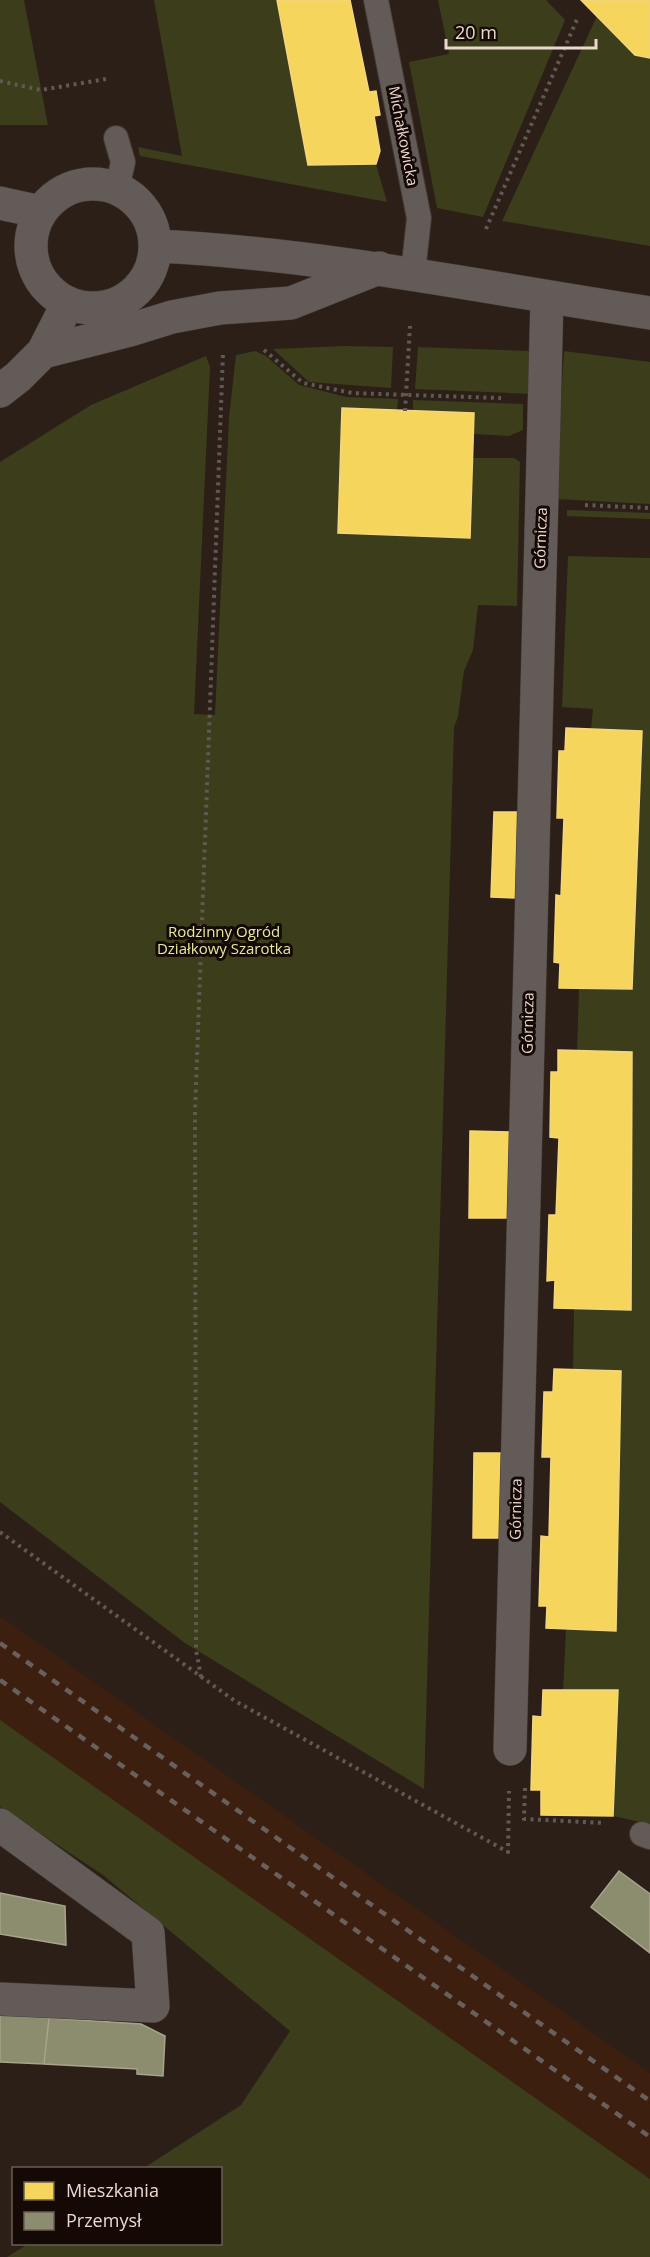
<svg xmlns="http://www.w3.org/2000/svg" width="650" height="2257" viewBox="0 0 650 2257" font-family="'Open Sans',sans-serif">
<rect width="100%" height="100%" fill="#2c1f17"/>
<path fill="#3c1f0f" d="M0,1616l650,457v106l-650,-458z"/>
<path fill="#3c3d1b" d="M0,0h24l24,125h-48z
M154,0h123l31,165 68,-1 11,38 -247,-46 -2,-9 44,9z
M438,0h108l19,20 -82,197 -46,-9 -28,-146 40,-8z
M597,16l38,39 15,3v188l-148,-25z
M344,346l49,1 -2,41 -82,-6 -36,-33z
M418,347l110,4 4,3v40l-117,-5z
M255,351l11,5 33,29 47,12 52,2 -1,11 -55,-1 -4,124 131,5 4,-80h41l6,4 -3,144 -39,-1 -5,45 -9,21 -6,46 -4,10 -30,1062 -239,-146 -185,-141v-1040l91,-57 115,-49 4,11 -16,347 21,1 14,-298 7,-62z
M564,351l86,11v142l-95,-5z
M413,400l110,4v26l-14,6 -35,-2v-21l-61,-2z
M567,510l83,3v6l-83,-3z
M568,556l82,2v1266l-37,-8 -50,-125 3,-62 50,1 5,-259 -48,-1 1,-62 58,-256 -55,-2 2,-62 53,1 10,-257 -51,-3 2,-20 -31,-2z
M0,1720l650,459v78h-643l21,-13h192v-76h-76l97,-63 49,-74 -187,-156 -103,-68z"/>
<path fill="#f6d55c" stroke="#f3d67f" stroke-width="1.5" d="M277,0h73l19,92 7,-1 4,24 -6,1 6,35 -4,13 -68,1z
M581,0h69v58l-15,-3z
M342,408l132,5 -4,125 -132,-5z
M566,728l76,3 -10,258 -73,-1 1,-25 -6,-1 2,-67 5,1 3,-78h-7l2,-67h6z
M494,812h25l-2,86 -26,-1z
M558,1050l74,2 -1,258 -77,-2 1,-28 -8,1 2,-66h7l3,-77 -9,-1 1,-65h7z
M470,1131l40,1 -2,86h-39z
M554,1369l67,2 -5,260 -70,-3 1,-22h-8l2,-70 8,1 2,-80h-9l2,-65h9z
M474,1453h28l-1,85h-28z
M543,1690h75l-5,126 -72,-1v-25h-10l2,-74 9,1z"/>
<path fill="#8c8c6e" stroke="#a8a38b" stroke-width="1.5" d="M619,1871l31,23v59l-59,-46z
M0,1893l65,13 1,39 -66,-11z
M0,2015l49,3 -5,46 -44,-2z
M49,2018l92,6 24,12 -2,40 -26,-2v-5l-93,-5z"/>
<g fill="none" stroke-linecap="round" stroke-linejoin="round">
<defs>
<path id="service" d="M376,0l43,218 -6,55
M116,138l7,24 -6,27
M642,1834l8,3"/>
<path id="minor" d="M43,352l87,-22 42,-13 48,-9 71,-5 88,-35
M0,391l18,-14 25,-25 25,-49
M510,1749l37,-1451
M0,1825l148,108 5,73 -153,-7"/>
<path id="tertiary" d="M31 246a62 62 0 1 1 124 0a62 62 0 1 1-124 0Z
M0,203l41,9
M157,246c166,8 329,42 493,67"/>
</defs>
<use href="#service" stroke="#453a33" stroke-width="26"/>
<use href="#minor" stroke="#453a33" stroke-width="34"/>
<use href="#tertiary" stroke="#453a33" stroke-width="34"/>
<path stroke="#615955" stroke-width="4" stroke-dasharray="3 4.5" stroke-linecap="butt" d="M0,81l41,9 65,-11
M486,229l92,-212
M264,350l39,33 49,10 149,5
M405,411l5,-85
M585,505l65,3
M0,1532l235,169 273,151 1,-61
M201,1677l-5,-27 -1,-538 28,-760
M525,1788l-1,31 81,4"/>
<use href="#service" stroke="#625b58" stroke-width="24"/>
<use href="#minor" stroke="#625b58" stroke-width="33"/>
<use href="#tertiary" stroke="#625b58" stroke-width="33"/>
<path stroke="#68605d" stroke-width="4.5" stroke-dasharray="8 8" stroke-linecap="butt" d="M0,1643l650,458
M0,1680l650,457"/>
</g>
<g text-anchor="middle" stroke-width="6" stroke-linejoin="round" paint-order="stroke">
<g font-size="15" fill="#ebd9d0" stroke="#140905">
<text transform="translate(403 136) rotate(79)" y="5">Michałkowicka</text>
<text transform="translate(541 538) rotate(-88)" y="5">Górnicza</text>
<text transform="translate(528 1023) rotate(-89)" y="5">Górnicza</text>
<text transform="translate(516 1509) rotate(-89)" y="5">Górnicza</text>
</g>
<g font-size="15" fill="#e2eba0" stroke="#140905">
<text x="224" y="937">Rodzinny Ogród<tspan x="224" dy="17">Działkowy Szarotka</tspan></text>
</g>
</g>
<rect x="12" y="2167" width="210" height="78" fill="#140905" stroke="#6a5c56" stroke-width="1.5"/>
<rect x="24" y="2182" width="30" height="18" fill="#f6d55c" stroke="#6a5c56" stroke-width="1.5"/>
<text x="66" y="2197" font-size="18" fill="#ebd9d0">Mieszkania</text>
<rect x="24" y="2212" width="30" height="18" fill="#8c8c6e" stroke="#6a5c56" stroke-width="1.5"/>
<text x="66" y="2227" font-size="18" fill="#ebd9d0">Przemysł</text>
<path d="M446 39v9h150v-9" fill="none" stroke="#ebd9d0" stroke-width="3"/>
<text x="455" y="39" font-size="18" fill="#ebd9d0" stroke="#140905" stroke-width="4.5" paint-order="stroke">20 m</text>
</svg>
